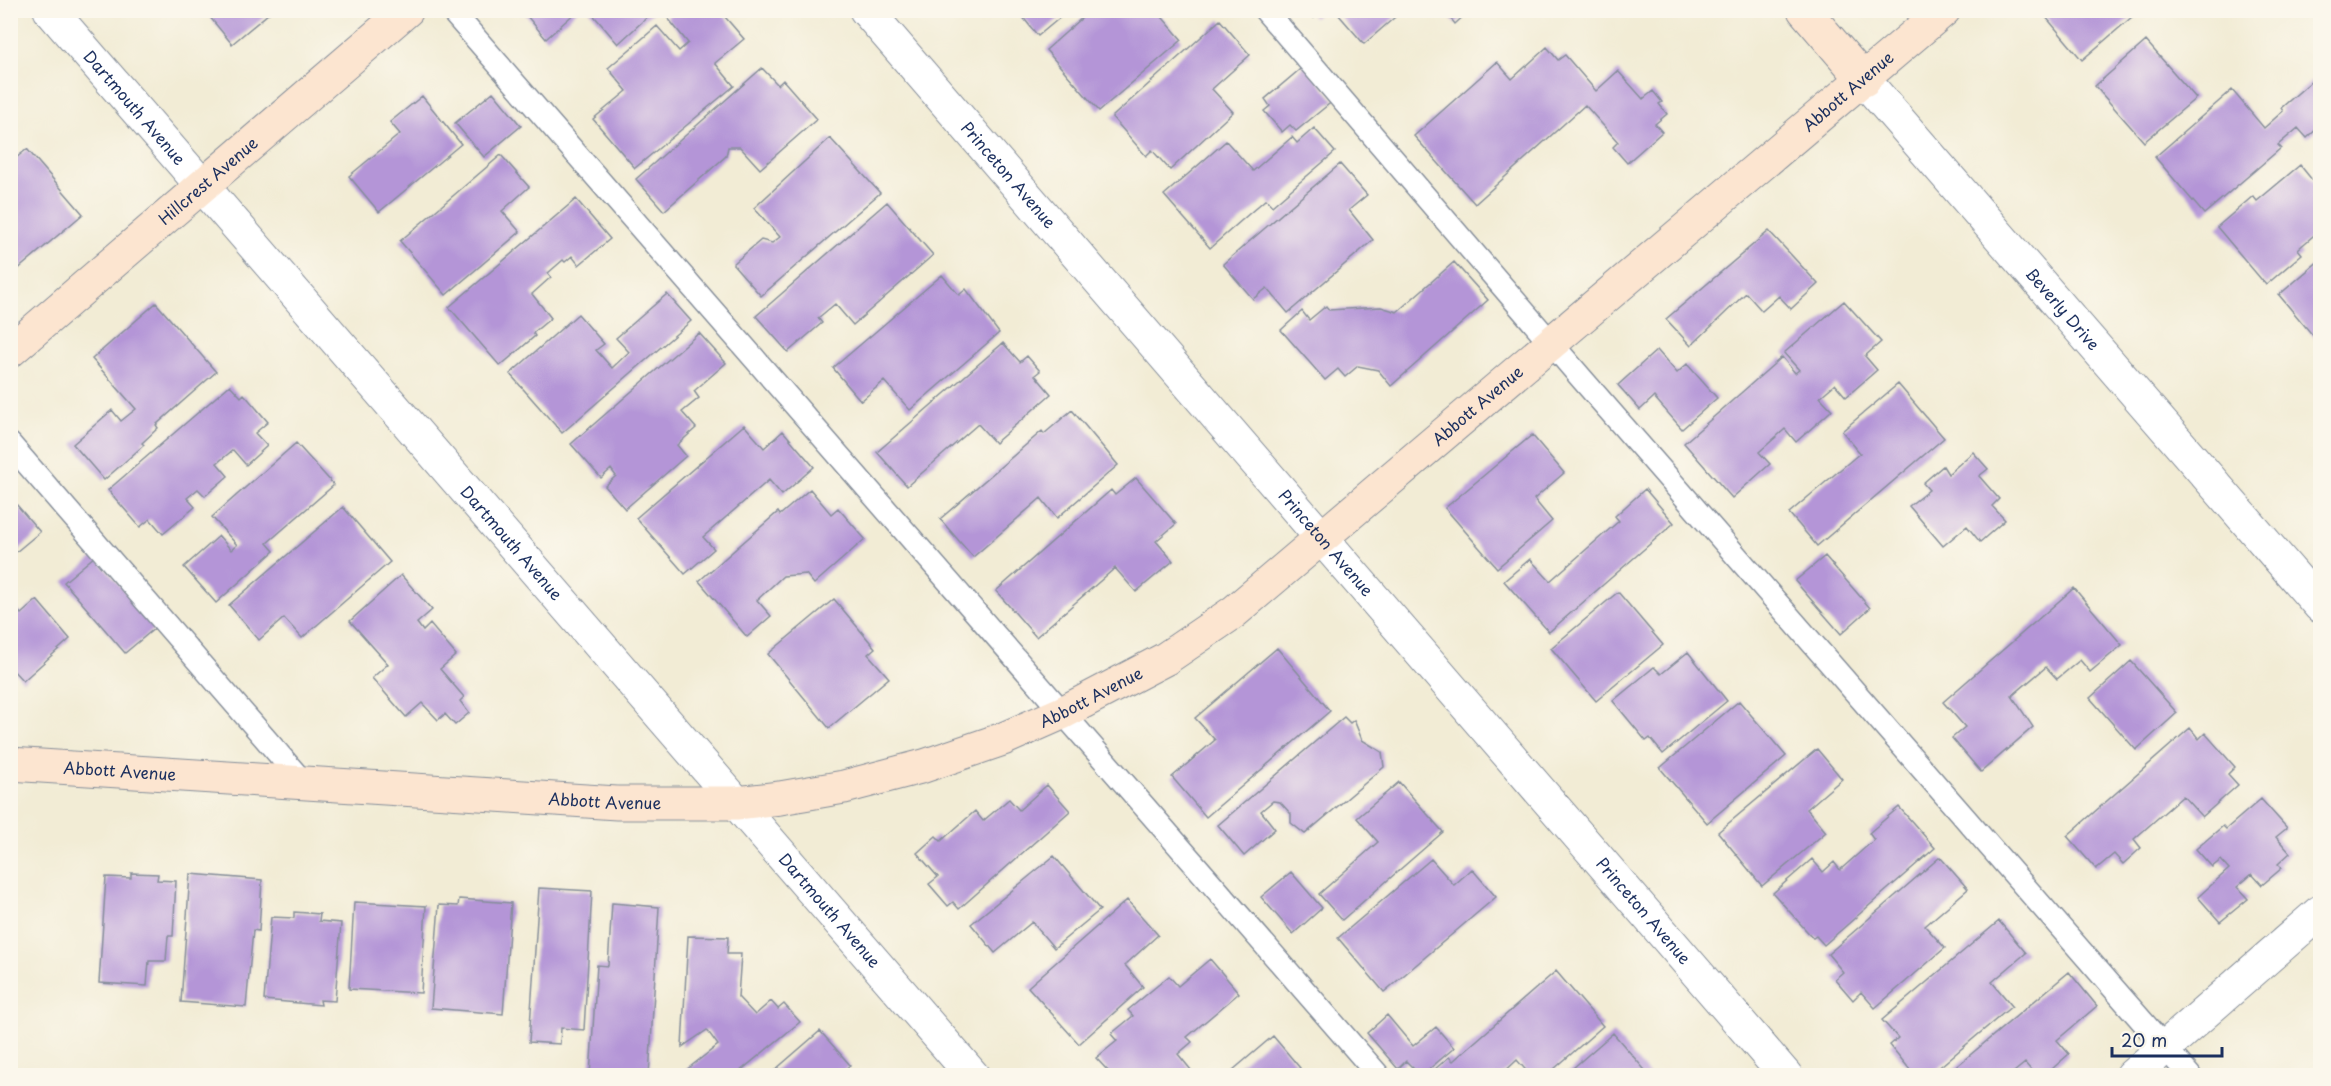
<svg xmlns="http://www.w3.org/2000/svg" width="2331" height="1086" viewBox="0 0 2331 1086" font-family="'Playpen Sans',sans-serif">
<rect width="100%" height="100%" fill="#fbf7ec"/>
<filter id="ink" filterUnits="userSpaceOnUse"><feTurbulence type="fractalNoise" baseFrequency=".0167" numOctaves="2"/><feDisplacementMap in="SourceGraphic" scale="12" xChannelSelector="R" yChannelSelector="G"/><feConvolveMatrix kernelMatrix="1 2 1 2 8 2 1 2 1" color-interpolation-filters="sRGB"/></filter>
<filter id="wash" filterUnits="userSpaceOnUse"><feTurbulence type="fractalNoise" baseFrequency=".008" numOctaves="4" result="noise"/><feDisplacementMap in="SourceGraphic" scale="24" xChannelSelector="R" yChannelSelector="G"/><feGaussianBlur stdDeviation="1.35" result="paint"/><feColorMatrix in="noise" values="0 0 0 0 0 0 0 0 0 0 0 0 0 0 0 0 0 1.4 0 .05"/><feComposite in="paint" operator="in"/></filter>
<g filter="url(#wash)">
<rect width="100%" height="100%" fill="#f2ecd5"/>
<g id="blocks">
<path fill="#b495d7" d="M204,10h63l2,3 -37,31z
M522,10h56l-32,29z
M589,10h66l-37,34z
M675,10h44l25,29 -29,24 19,23 -99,82 -42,-49 34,-28 -19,-23 49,-42 22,25 9,-8 -21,-26z
M1017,10h52l-31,26z
M1091,10h65l26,30 -83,71 -53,-61z
M1307,10h16l-9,8z
M1342,10h79l-6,6 -13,-5 -38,33 -26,-30z
M1444,10h26l-15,14z
M2040,10h100l-58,50z
M1220,20l30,35 -38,34 21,23 -63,58 -18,-20 -6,6 -34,-39z
M2146,41l50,57 -52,44 -49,-56z
M1547,47l11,13 7,-5 31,36 22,-20 25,28 10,-8 9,11 -3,2 8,10 -12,10 7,8 -35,31 -14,-16 5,-5 -33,-37 -110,99 -61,-68 83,-74 15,17z
M1305,65l29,35 -38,31 -6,-6 -8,7 -18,-21 6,-5 -5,-7z
M762,68l16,17 5,-5 34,39 -57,50 -20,-22h-12l-2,9 -62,55 -28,-32z
M2314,79l6,8v39l-13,12 -9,-10 -20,17 3,3 -77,66 -49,-57 77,-67 32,38 19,-17 -2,-3z
M493,92l28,34 -37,31 -29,-34z
M422,96l39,48 -82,68 -30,-36 51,-42 -10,-12z
M1314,128l21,24 -63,54 -6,-7 -56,49 -46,-53 62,-54 27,30 39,-34 5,6z
M830,138l50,55 -119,103 -28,-32 28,-24 11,3 8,-6 -26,-29z
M27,149l56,65 -73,62v-113z
M501,155l28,32 -27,24 18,21 -74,63 -46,-54z
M1340,164l27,31 -18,15 24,30 -85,73 -21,-25 -14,11 -30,-35z
M2300,165l17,21 3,-3v47l-22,19 4,5 -36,31 -49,-58 36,-31 4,5z
M576,199l34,40 -31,26 -7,-9 -7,6 -2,-2 -15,13 3,4 -19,17 19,24 -18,15 2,3 -35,30 -51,-59z
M887,202l46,53 -80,70 -18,-21 -17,14 4,5 -34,29 -32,-36z
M1769,231l49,53 -27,25 -12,-13 -17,15 -16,-18 -55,53 -25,-27z
M2320,260v84l-41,-49z
M1454,262l34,38 -97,86 -13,-16 -20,-4 -13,11 -7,-8 -13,11 -44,-50 21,-19 7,9 17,-14 3,4 52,-3 16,5z
M942,275l17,20 7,-6 33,44 -89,77 -26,-29 -23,20 -28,-33z
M667,294l24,27 -129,112 -52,-59 68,-60 26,30 -8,6 16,18 17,-16 -13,-14z
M1844,301l37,41 -16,14 12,14 -31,27 -11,-13 -15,13 12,13 -36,32 -11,-13 -26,23 11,12 -38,34 -48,-55 98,-86 13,16 4,-3 -15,-17z
M156,303l60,69 -60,53 2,3 -16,15 2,2 -40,35 -31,-36 39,-34 9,11 15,-12 -44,-50z
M699,333l27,30 -32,28 5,7 -17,14 14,16 -19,17 9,11 -61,53 -20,-23 11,-10 -5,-7 -10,9 -30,-34z
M1003,343l17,19 7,-6 13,15 -5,4 16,19 -56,49 -17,-19 -71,62 -30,-34z
M1657,350l20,23 10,-9 30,34 -35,31 -28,-32 -14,13 -22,-25z
M1898,384l46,54 -127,108 -28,-33 71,-60 -18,-22z
M230,385l11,12 3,-3 24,28 -13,11 12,13 -21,19 -13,-15 -16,13 11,13 -23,20 -7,-7 -11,9 8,9 -32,27 -13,-15 -10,8 -32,-37z
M1072,410l46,55 -61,53 -16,-20 -68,59 -33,-38 102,-88 2,3z
M744,425l20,23 19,-17 31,36 -32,28 -13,-15 -66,57 11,12 -29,25 -49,-56z
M1532,435l32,38 -30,26 18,22 -55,47 -52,-60z
M296,443l38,42 -67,58 7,8 -58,52 -32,-36 35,-31 12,14 6,-5 -25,-28z
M1973,452l15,17 -9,7 20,23 -7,7 13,14 -25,22 -13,-16 -24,20 -34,-40 20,-16 -6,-7 20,-17 5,8z
M1136,478l40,46 -20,17 17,20 -37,31 -21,-24 -79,69 -40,-46 115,-101 4,5z
M810,489l21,25 7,-6 27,31 -51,45 -8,-10 -23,2 -26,24 14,16 -24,21 -48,-56 79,-69 2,3z
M1645,489l29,34 -125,109 -45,-51 26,-22 20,22 69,-60 -4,-5z
M10,497l30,35 -30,25z
M343,507l47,55 -88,76 -18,-20 -25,22 -30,-35z
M95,556l60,72 -30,25 -61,-71z
M1825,556l45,52 -29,26 -46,-53z
M401,575l31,35 -15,13 6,8 7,-7 26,31 -16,14 24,28 -4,4 9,12 -14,12 -10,-11 -7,6 -16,-17 -16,14 -34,-39 16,-14 -38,-43z
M2074,588l48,57 -32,27 -10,-12 -23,19 -11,-12 -34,29 21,31 -52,45 -29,-34 13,-11 -22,-25z
M1618,592l45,53 -67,56 -45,-53z
M834,599l41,49 -7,6 21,24 -60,50 -61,-74z
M37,600l33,39 -47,42 -13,-14v-65l11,12z
M1277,648l53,63 -124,106 -34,-40 43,-37 -20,-22z
M1688,652l39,49 -64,53 -13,-16 -4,3 -33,-40 41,-34 7,7z
M2131,661l46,52 -41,37 -46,-52z
M1739,701l47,55 -79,67 -47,-55z
M1344,717l6,6 4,-3 8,20 20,12 2,15 -79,67 -14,-11v-9l-11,-12 -7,-1 -12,10 14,18 -31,27 -26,-31z
M2190,728l9,11 6,-6 30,34 -7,7 10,11 -36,32 -19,-21 -49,43 7,9 -18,16 -9,-10 -18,15 -29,-33z
M1817,749l25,30 -35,30 19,23 -64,54 -44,-54z
M1399,782l44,50 -101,88 -23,-26 59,-52 -21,-24z
M1047,785l23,26 -111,98 -6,-7 -5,4 -19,-22 9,-7 -21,-24 19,-17 5,5 34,-30 8,10 26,-22 10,11z
M2261,799l26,29 -11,9 14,16 -12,11 4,4 -20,17 -10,-11 -15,13 11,12 -28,23 -22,-25 31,-28 -8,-9 -9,7 -16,-18 27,-23 3,3z
M1899,807l36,41 -111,97 -8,-9 -3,2 -40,-45 39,-34 11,13 11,-10 6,8 34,-30 -5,-7z
M1054,856l46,54 -46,38 -22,-26 -37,31 -24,-29z
M1940,857l28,32 -43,37 20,22 -70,60 -14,-16 -8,8 -18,-21 8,-7 -15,-18z
M1431,859l23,26 18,-16 24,28 -112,95 -46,-54z
M1291,872l31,36 -29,26 -32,-37z
M131,873l27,1 -1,6 19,1 -3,55h-5l-2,25h-17l-2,25 -48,-3 7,-106 25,1z
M190,874l72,6 -3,51 -6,-1 -7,77 -65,-5z
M539,888l53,3 -8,139 -23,-2 -1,16 -31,-2z
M459,899l52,4 -8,111 -72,-6 8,-103 19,1z
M1127,900l31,35 -33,30 18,22 -64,57 -51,-57z
M354,902l72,4 -5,87 -72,-4z
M612,903l47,4 -10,169h-59l7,-111 11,1z
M294,912l26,2 -1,7 22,2 -6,78 -15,-1 1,5 -57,-5 7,-83 23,1z
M1999,921l27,32 -34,29 20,24 -83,70h-14l-25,-31 8,-7 -16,-18z
M688,936l40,1 -1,17h14l-3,43 17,18 16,-14 7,8 6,-5 16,18 -66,54 -53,-2 37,-29 -11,-15 -25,17z
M1210,959l29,34 -52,44 5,5 -14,12 18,22h-91l4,-4 -13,-14 21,-17 -6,-7 22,-18 -5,-6 41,-34 9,10z
M1556,971l47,55 -57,50h-15l-14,-16 -17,16h-73l22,-19 4,4z
M2069,972l28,34 -40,34 12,14 -25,22h-8l-11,-13 -16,13h-64z
M1387,1015l26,31 23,-19 18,21 -33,28 -15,-15 -8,8 -31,-36z
M820,1031l30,34 -12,11h-70z
M1613,1033l37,43h-86z
M1273,1036l27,32 -9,8h-53l-5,-6z"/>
</g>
</g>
<g filter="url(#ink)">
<use href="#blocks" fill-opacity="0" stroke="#868e9a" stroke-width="1.5"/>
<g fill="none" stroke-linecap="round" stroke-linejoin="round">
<defs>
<path id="lane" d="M451,10l928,1066
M1265,10l317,369 608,697
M10,444l292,337"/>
<g id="street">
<path id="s1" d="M50,10l923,1066"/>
<path id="s2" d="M866,10l920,1066"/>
<path id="s3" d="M1864,80l456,526"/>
<path d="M2132,1076l188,-164"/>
</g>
<g id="secondary">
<path d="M1804,10l60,70"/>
<path id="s4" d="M10,351l397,-341"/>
<path id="s5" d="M10,764l607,39h119l44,-5 64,-11 80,-21 79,-27 59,-26 103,-54 69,-47 710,-602"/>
</g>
</defs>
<use href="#lane" stroke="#868e9a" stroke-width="25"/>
<use href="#street" stroke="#868e9a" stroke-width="35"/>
<use href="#secondary" stroke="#868e9a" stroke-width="35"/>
<use href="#lane" stroke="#fff" stroke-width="22"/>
<use href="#street" stroke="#fff" stroke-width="33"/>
<use href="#secondary" stroke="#fce5d0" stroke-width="33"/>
</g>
</g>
<g text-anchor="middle" stroke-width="6" stroke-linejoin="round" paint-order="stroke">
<g font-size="16" fill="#1b2f5e" stroke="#fbf7ec">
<text dy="6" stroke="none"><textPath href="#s5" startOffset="2072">Abbott Avenue</textPath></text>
<text dy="6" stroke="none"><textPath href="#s1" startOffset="129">Dartmouth Avenue</textPath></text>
<text dy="6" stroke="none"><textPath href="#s2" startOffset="218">Princeton Avenue</textPath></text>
<text dy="6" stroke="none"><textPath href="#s4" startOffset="261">Hillcrest Avenue</textPath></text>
<text dy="6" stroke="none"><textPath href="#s3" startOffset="303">Beverly Drive</textPath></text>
<text dy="6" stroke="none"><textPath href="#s5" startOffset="1586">Abbott Avenue</textPath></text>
<text dy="6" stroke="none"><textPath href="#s1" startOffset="705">Dartmouth Avenue</textPath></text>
<text dy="6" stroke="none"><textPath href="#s2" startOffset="704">Princeton Avenue</textPath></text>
<text dy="6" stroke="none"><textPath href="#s5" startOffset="1100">Abbott Avenue</textPath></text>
<text dy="6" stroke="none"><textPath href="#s5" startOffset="110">Abbott Avenue</textPath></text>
<text dy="6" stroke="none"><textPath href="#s5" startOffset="596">Abbott Avenue</textPath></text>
<text dy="6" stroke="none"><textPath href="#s1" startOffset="1191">Dartmouth Avenue</textPath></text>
<text dy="6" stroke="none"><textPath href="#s2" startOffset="1190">Princeton Avenue</textPath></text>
</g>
</g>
<rect width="2331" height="1086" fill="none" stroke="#fbf7ec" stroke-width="36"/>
<path d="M2112 1047v9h110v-9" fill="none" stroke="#1b2f5e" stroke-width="3"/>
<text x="2121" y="1047" font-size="18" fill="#1b2f5e" stroke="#fbf7ec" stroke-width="4.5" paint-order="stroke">20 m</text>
</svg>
